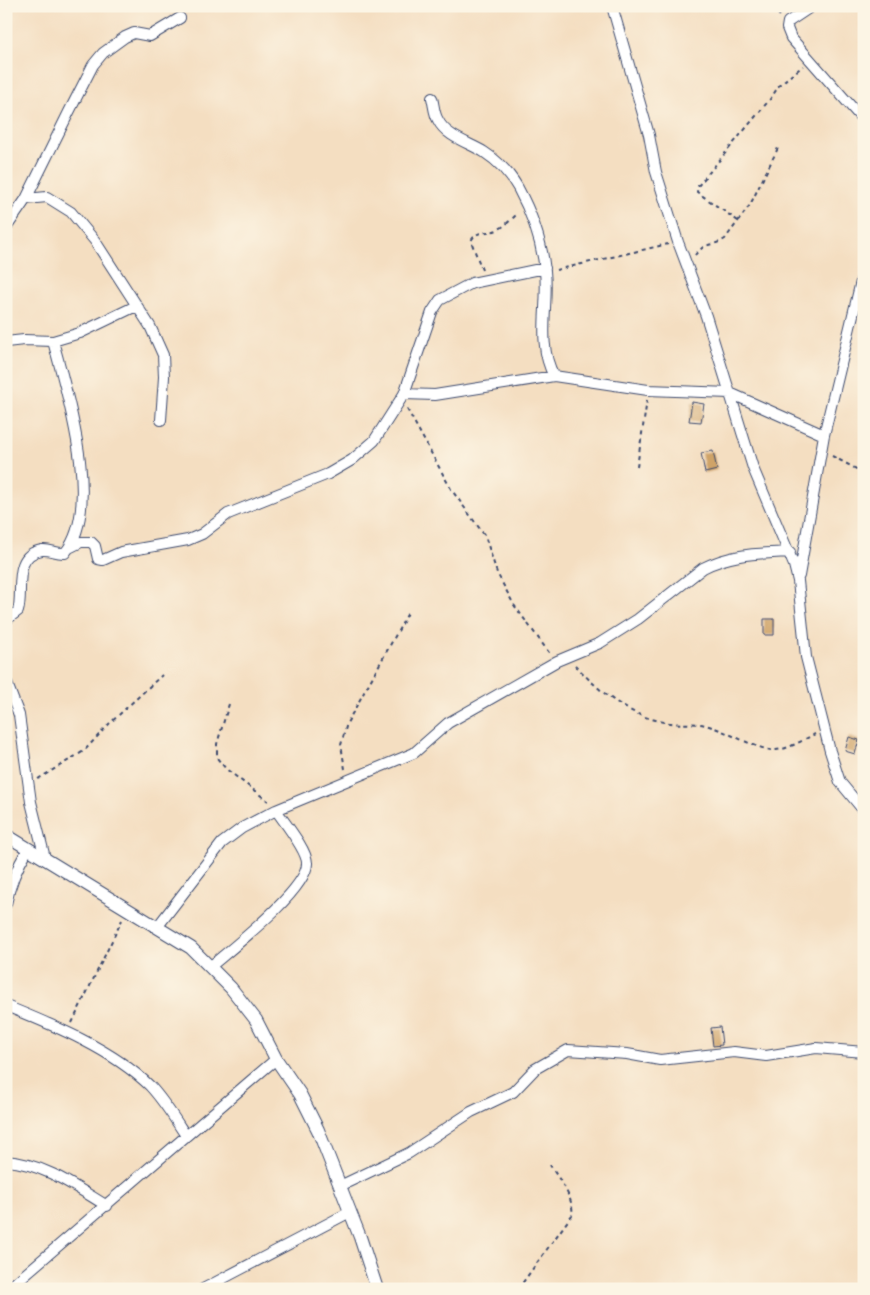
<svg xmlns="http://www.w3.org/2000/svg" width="870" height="1295" viewBox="0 0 870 1295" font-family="Mynerve,sans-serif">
<rect width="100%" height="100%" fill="#fcf5e5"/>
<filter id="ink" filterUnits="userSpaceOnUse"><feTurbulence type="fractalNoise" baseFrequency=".02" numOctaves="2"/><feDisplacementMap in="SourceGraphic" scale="10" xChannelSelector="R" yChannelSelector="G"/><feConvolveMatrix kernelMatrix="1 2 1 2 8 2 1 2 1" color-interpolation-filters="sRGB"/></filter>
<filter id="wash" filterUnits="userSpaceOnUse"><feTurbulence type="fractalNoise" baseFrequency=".0096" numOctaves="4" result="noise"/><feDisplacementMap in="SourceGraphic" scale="20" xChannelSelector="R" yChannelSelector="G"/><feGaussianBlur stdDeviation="1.12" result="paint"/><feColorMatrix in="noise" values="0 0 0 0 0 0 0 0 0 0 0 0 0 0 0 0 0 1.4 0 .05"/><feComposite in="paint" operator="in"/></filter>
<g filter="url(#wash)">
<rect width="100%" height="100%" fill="#f4dec1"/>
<g id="blocks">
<path fill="#cfa368" d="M692,402l12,2 -3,18 -12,-1z
M713,451l4,19 -12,3 -4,-20z
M764,619h10v16h-10z
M849,737l10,3 -4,14 -10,-3z
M720,1027l2,18 -9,1 -2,-18z"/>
</g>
</g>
<g filter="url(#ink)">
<use href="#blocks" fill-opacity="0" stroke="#3c496d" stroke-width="1"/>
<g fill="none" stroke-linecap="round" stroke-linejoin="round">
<defs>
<path id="minor" d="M612,6l37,129 7,37 22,70 28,74 47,152 41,97 4,16 8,76 24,94 10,31 24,29
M812,6l-24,16 -1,6 4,10 73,83
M432,98c2,7 2,16 6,22 8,17 32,23 46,32 14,9 26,22 34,36 14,26 24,54 27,83 4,35 -9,72 9,105
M26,199l21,-2 24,15 24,29 55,85 13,29 1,22 -3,43
M6,228l20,-29 43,-87 24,-47 10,-12 22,-16 9,-4 16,3 30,-18
M6,342l18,-2 29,1 27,-8 56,-27
M404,394l31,1 119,-19 94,14 82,3 94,42
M71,547l10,-5h10l4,4 3,13 5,1 18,-8 67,-12 14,-6 26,-20 100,-40 24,-14 22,-19 30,-47 28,-82 8,-12 32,-17 73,-15
M799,576l25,-141 40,-166
M6,620l12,-9c6,-19 -7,-56 24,-61 8,-1 15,4 23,3 38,-46 2,-159 -12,-212
M6,681l13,34 12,87 14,56
M6,904c4,-21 11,-37 22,-55
M158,926l64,-83 20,-15 34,-18 138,-57 34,-30 109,-62 43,-18 38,-24 65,-51c29,-15 55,-14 87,-16
M211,966c21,-18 97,-77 96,-103 0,-13 -23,-41 -31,-53
M6,1006c49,20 106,43 144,80 14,15 25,33 36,50
M6,1161c39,3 68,25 101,45
M340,1186l69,-33 62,-41 42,-20 22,-23 33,-19 59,4 33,6 74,-8 32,4 50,-8 48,4
M8,1289l268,-230
M203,1289l147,-77"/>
<path id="tertiary" d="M6,835l185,113 40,40 25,32 20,39 24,35 18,36 42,107 17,52"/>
</defs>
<use href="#minor" stroke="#3c496d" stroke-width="12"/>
<use href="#tertiary" stroke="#3c496d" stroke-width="14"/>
<path stroke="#3c496d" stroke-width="2" stroke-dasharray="4 4" stroke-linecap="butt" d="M773,6l7,10
M738,221l-41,-29 1,-6 73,-88 9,-14 23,-18
M695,255c11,-14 18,-8 30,-16l25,-34 29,-59
M482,270l-11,-29c7,-13 18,-6 28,-12 7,-4 14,-11 19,-16
M556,270l112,-26
M407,409l44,80 34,47 12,37 17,32 36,49
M832,456l32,17
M637,467l10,-67
M575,665c27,29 55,53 96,58 11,2 23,-1 34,2 19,4 55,27 71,25 13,-1 27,-10 39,-16
M229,704l-12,40v14l9,11 42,32
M345,769l-4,-24 6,-22 62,-112
M38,779l46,-28 25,-27 53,-49
M72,1023l50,-103
M518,1289l54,-74c3,-16 -14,-37 -22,-50"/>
<use href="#minor" stroke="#fff" stroke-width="10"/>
<use href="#tertiary" stroke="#fff" stroke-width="12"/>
</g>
</g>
<rect width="870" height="1295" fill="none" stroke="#fcf5e5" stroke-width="25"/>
</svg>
